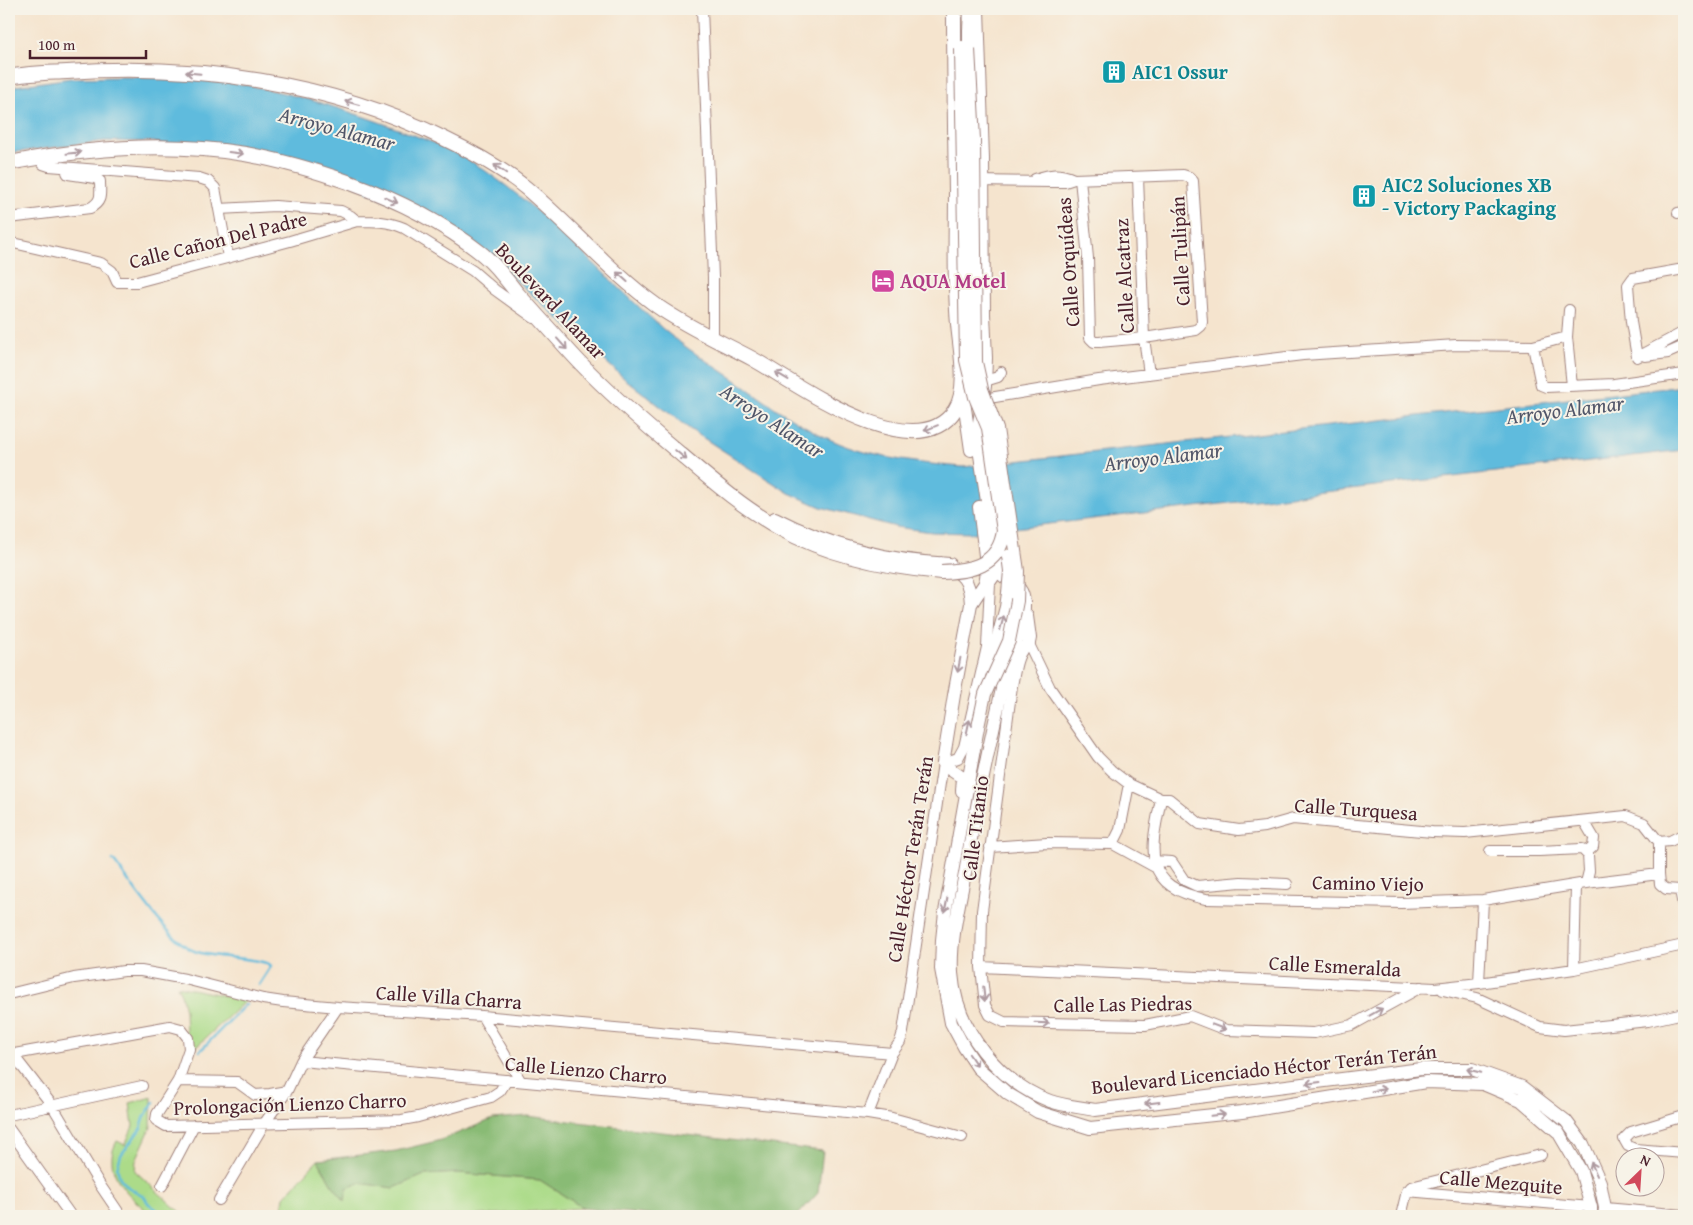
<svg xmlns="http://www.w3.org/2000/svg" width="1693" height="1225" viewBox="0 0 1693 1225" font-family="'Gentium Book Plus',serif">
<rect width="100%" height="100%" fill="#f7f3e8"/>
<filter id="ink" filterUnits="userSpaceOnUse"><feTurbulence type="fractalNoise" baseFrequency=".02" numOctaves="2"/><feDisplacementMap in="SourceGraphic" scale="10" xChannelSelector="R" yChannelSelector="G"/><feConvolveMatrix kernelMatrix="1 2 1 2 8 2 1 2 1" color-interpolation-filters="sRGB"/></filter>
<filter id="wash" filterUnits="userSpaceOnUse"><feTurbulence type="fractalNoise" baseFrequency=".0096" numOctaves="4" result="noise"/><feDisplacementMap in="SourceGraphic" scale="20" xChannelSelector="R" yChannelSelector="G"/><feGaussianBlur stdDeviation="1.12" result="paint"/><feColorMatrix in="noise" values="0 0 0 0 0 0 0 0 0 0 0 0 0 0 0 0 0 1.4 0 .05"/><feComposite in="paint" operator="in"/></filter>
<g filter="url(#wash)">
<rect width="100%" height="100%" fill="#f5e4ce"/>
<path fill="#acdb89" stroke="#7b7d5a" d="M177,986l69,14 -54,51 -6,-16 -1,-25 -4,-16z
M152,1097l-1,30 -15,33 -1,11 49,45h-32c-17,-16 -42,-34 -40,-60 0,-5 3,-11 5,-15l8,4 8,-19 -3,-23z
M318,1160l13,23 13,17 3,-12 12,-5 35,5 30,-13 35,-2 81,7 43,28 -117,8h-185l3,-19z"/>
<path fill="#89bb75" stroke="#6a6d50" d="M527,1116l296,35 -5,42 -21,23h-138l-76,-8 -43,-28 -81,-7 -35,2 -30,13 -35,-5 -12,5 -2,13 -14,-18 -13,-23 78,-9 45,-11 52,-21z"/>
<path fill="#5fbbdd" stroke="#546d84" d="M119,77c38,0 77,1 115,6 57,9 113,27 167,47 28,11 57,22 82,39 67,46 120,106 180,160 22,19 47,34 71,50 29,21 57,41 89,57 44,22 92,27 140,31l721,-81v64l-712,83 -40,-1 -36,-5 -75,-20 -32,-14 -98,-63 -65,-50 -149,-135 -141,-69 -182,-34 -49,-1 -96,12v-66l62,-9z"/>
<g fill="none" stroke-linecap="round" stroke-linejoin="round">
<path stroke="#5fbbdd" stroke-width="2.5" d="M113,860c18,23 57,84 84,92 23,7 49,4 72,12l2,2 -1,2 -11,17
M200,1051l46,-47
M154,1102l-9,14 -4,12 -20,27 -4,13 3,10 9,10 15,8 4,7 17,13"/>
</g>
</g>
<g filter="url(#ink)">
<g fill="none" stroke-linecap="round" stroke-linejoin="round">
<defs>
<path id="minor" d="M702,9l11,268v61
M42,157l1,7 6,2 150,12 9,3 7,7 13,69
M1138,177l6,161 5,36
M1035,179c16,-5 23,-7 39,0
M976,181l76,1h13l9,-3 109,-4 6,2 4,4 9,141 -1,4 -5,4 -52,8 -45,4h-5l-4,-4 -2,-80 -8,-79
M219,209l56,-3 66,5 10,5 6,5c17,0 31,0 47,7l69,43 22,19 39,28
M1678,213l6,-1
M9,218l81,-10c13,-7 10,-14 10,-27l-5,-3 -27,-4 -1,-2
M9,242l92,21 11,8 5,11h20l153,-41 67,-20
M1569,310l-2,27 5,49
M1533,346l8,39 5,2 68,-3 70,-10
M1645,356l23,-3 16,-7
M1637,357l-6,-35 -3,-37 5,-7 51,-9
M1637,357l47,-25
M985,381l13,-4 3,-5
M983,399l116,-19 204,-25 153,-10 77,1 34,-9
M1026,638l24,50 48,69 14,14 17,13 32,15h8l31,25 39,6 26,-3 28,-8 139,13 33,1 161,-17 18,7 15,19v32l1,10 6,5 14,1 4,21
M1029,643c-13,9 -14,29 -17,43l-30,225 -1,56 4,38 5,10 14,7 141,3 45,-9 36,14 88,3 38,-8 69,-38
M1161,799c-11,52 -19,88 45,100l195,4 82,-3 103,-17 73,-9
M1584,821l10,17 -1,9 -6,5
M1659,842l11,-1 14,-7
M1113,844l7,-14 9,-46
M990,847l57,-4 66,1 42,23
M1490,851h49l43,-2 6,6 1,16 -3,12
M1154,861l18,1 12,18 13,6 44,-4 46,2
M981,967l454,21 44,-5 95,-14 110,-24
M1574,969l2,-84
M1479,983l4,-83
M1443,990l34,8 63,29 24,3 84,-9 36,-8
M9,994l65,-16 50,-7h17l44,8 78,20 20,3 55,5 144,9 410,37
M482,1016l38,64
M10,1051l42,54 48,80 21,31
M9,1055l161,-29 11,3 7,9 1,11 -11,32 -21,33 -1,6 10,6 236,-6 16,-3 73,-20 9,-6 7,-11
M301,1061l567,53 24,4 70,19
M178,1081l59,1 18,13 15,-1 17,-3
M868,1114l24,-61 8,-11 3,-10 40,-269 15,-5 6,-11 23,-100 3,-64 9,-13
M9,1115l133,-29
M1684,1116l-53,16 -7,7 4,7 7,3 49,4
M9,1129l62,87
M162,1186l32,-61
M1407,1191l184,16
M1408,1191l3,-4 130,-32
M219,1200l45,-76 23,-33 14,-30 37,-54
M1605,1208l79,7
M1401,1216l6,-25"/>
<path id="major" d="M978,9l5,150 1,155 2,44 -1,28 -8,49 19,126c2,5 2,11 6,14 10,10 21,9 22,28 1,28 -14,51 -20,77 -14,62 -28,125 -38,188 -6,34 -16,70 -14,105 4,56 46,109 98,128 14,5 30,6 45,9l326,-41h51l50,18 44,34 17,23 17,38 5,26 -1,8
M969,49v-19l1,-21
M963,394l8,56
M775,518c56,29 112,43 175,46
M941,563c22,10 29,17 30,41l-17,91 -11,68 2,3 18,12 -1,13
M971,604l14,-21 2,-11 -8,-65
M1027,616l3,22 -1,5
M994,682l-4,-16 16,-59 2,-14
M978,727l-33,185 -3,28 -1,29 10,54 13,24 14,21 30,26 30,18 52,16 152,-16 184,-30 57,2 38,16 37,32 23,39 10,36v9"/>
<path id="highway" d="M9,77c19,-4 39,-4 58,-5 128,-9 262,10 378,67 29,14 57,29 81,49 45,38 84,84 131,118 30,21 64,36 96,53 43,24 162,112 202,51 14,-22 5,-61 3,-86 -4,-44 -2,-88 -2,-132 -1,-61 -2,-122 -2,-183
M9,163c76,-15 158,-22 236,-9 35,6 69,16 103,28 47,17 94,40 133,71 14,11 25,26 36,40 18,20 36,40 54,60 29,32 61,60 94,88 37,31 74,65 116,88 49,27 106,38 160,43"/>
</defs>
<use href="#minor" stroke="#a0827c" stroke-width="12"/>
<use href="#major" stroke="#a0827c" stroke-width="14"/>
<use href="#highway" stroke="#a0827c" stroke-width="16"/>
<use href="#minor" stroke="#fff" stroke-width="10"/>
<use href="#major" stroke="#fff" stroke-width="12"/>
<use href="#highway" stroke="#fff" stroke-width="14"/>
<defs>
<path id="major-bridge" d="M969,49l5,91 2,222 6,27 15,40 21,142 -1,30 -8,40 -24,53 -7,33
M1008,593l2,-22 -2,-15"/>
<path id="highway-bridge" d="M941,572c30,-1 58,-6 63,-41l-15,-103 -13,-31 -9,-37 -5,-312"/>
</defs>
<use href="#major-bridge" stroke="#a0827c" stroke-width="14" stroke-linecap="butt"/>
<use href="#highway-bridge" stroke="#a0827c" stroke-width="16" stroke-linecap="butt"/>
<use href="#major-bridge" stroke="#fff" stroke-width="12"/>
<use href="#highway-bridge" stroke="#fff" stroke-width="14"/>
</g>
<defs><path id="oneway-shaft" d="M-6 0H5M1.5-3L5.5 0L1.5 3" fill="none" stroke-width="1.6" stroke-linecap="round" stroke-linejoin="round" transform="scale(1.25)"/></defs>
<g stroke="#ae9aa0">
<use href="#oneway-shaft" transform="translate(193 73) rotate(-175)"/>
<use href="#oneway-shaft" transform="translate(352 103) rotate(-165)"/>
<use href="#oneway-shaft" transform="translate(74 153) rotate(-6)"/>
<use href="#oneway-shaft" transform="translate(236 153) rotate(7)"/>
<use href="#oneway-shaft" transform="translate(500 169) rotate(-145)"/>
<use href="#oneway-shaft" transform="translate(391 200) rotate(24)"/>
<use href="#oneway-shaft" transform="translate(622 277) rotate(-138)"/>
<use href="#oneway-shaft" transform="translate(562 344) rotate(48)"/>
<use href="#oneway-shaft" transform="translate(782 376) rotate(-149)"/>
<use href="#oneway-shaft" transform="translate(931 428) rotate(158)"/>
<use href="#oneway-shaft" transform="translate(681 455) rotate(40)"/>
<use href="#oneway-shaft" transform="translate(1002 623) rotate(-75)"/>
<use href="#oneway-shaft" transform="translate(959 665) rotate(101)"/>
<use href="#oneway-shaft" transform="translate(968 727) rotate(-78)"/>
<use href="#oneway-shaft" transform="translate(946 905) rotate(101)"/>
<use href="#oneway-shaft" transform="translate(984 994) rotate(84)"/>
<use href="#oneway-shaft" transform="translate(1376 1012) rotate(-29)"/>
<use href="#oneway-shaft" transform="translate(1042 1023) rotate(2)"/>
<use href="#oneway-shaft" transform="translate(1219 1027) rotate(21)"/>
<use href="#oneway-shaft" transform="translate(973 1060) rotate(56)"/>
<use href="#oneway-shaft" transform="translate(1474 1071) rotate(-167)"/>
<use href="#oneway-shaft" transform="translate(1313 1083) rotate(173)"/>
<use href="#oneway-shaft" transform="translate(1379 1090) rotate(-9)"/>
<use href="#oneway-shaft" transform="translate(1152 1103) rotate(173)"/>
<use href="#oneway-shaft" transform="translate(1218 1115) rotate(-6)"/>
<use href="#oneway-shaft" transform="translate(1594 1169) rotate(-114)"/>
</g>
</g>
<defs>
<symbol id="building-square" viewBox="-11 -11 22 22"><rect x="-9" y="-9" width="18" height="18" rx="4" fill="#0f9aa8" stroke="#f7f3e8"/><path d="M-4-6H4V6H1V3H-1V6H-4ZM-2.5-4.3h1.7v1.8h-1.7ZM.8-4.3h1.7v1.8H.8ZM-2.5-1h1.7V.8h-1.7ZM.8-1h1.7V.8H.8Z" fill="#fff"/></symbol>
<symbol id="hotel-square" viewBox="-11 -11 22 22"><rect x="-9" y="-9" width="18" height="18" rx="4" fill="#d1479c" stroke="#f7f3e8"/><path d="M-6-4.5h1.5V1H6V5H4.5V3h-9V5H-6ZM-4 0a1.8 1.8 0 1 1 3.6 0ZM.5 0V-2.5h3Q6-2.5 6 0Z" fill="#fff"/></symbol>
</defs>
<g fill-rule="evenodd">
<use href="#building-square" x="1100" y="58" width="28" height="28"/>
<use href="#building-square" x="1350" y="182" width="28" height="28"/>
<use href="#hotel-square" x="869" y="267" width="28" height="28"/>
</g>
<g text-anchor="middle" stroke-width="4" stroke-linejoin="round" paint-order="stroke">
<g font-size="20" font-weight="bold" fill="#0d838f" stroke="#f7f3e8" text-anchor="start">
<text x="1132" y="79">AIC1 Ossur</text>
<text x="1382" y="192">AIC2 Soluciones XB<tspan x="1382" dy="23">- Victory Packaging</tspan></text>
</g>
<g font-size="20" fill="#4a1f2b" stroke="#f7f3e8">
<text transform="translate(218 240) rotate(-14)" y="7">Calle Cañon Del Padre</text>
<text transform="translate(1180 251) rotate(-93)" y="7">Calle Tulipán</text>
<text transform="translate(1068 262) rotate(-94)" y="7">Calle Orquídeas</text>
<text transform="translate(1124 276) rotate(-93)" y="7">Calle Alcatraz</text>
<text transform="translate(551 301) rotate(47)" y="7">Boulevard Alamar</text>
<text transform="translate(1356 809) rotate(4)" y="7">Calle Turquesa</text>
<text transform="translate(975 828) rotate(-83)" y="7">Calle Titanio</text>
<text transform="translate(910 859) rotate(-81)" y="7">Calle Héctor Terán Terán</text>
<text transform="translate(1368 883) rotate(1)" y="7">Camino Viejo</text>
<text transform="translate(1335 966) rotate(3)" y="7">Calle Esmeralda</text>
<text transform="translate(449 997) rotate(4)" y="7">Calle Villa Charra</text>
<text transform="translate(1123 1004) rotate(-1)" y="7">Calle Las Piedras</text>
<text transform="translate(1264 1069) rotate(-6)" y="7">Boulevard Licenciado Héctor Terán Terán</text>
<text transform="translate(586 1070) rotate(5)" y="7">Calle Lienzo Charro</text>
<text transform="translate(290 1104) rotate(-2)" y="7">Prolongación Lienzo Charro</text>
<text transform="translate(1501 1182) rotate(5)" y="7">Calle Mezquite</text>
</g>
<g font-size="20" font-weight="bold" fill="#b23c85" stroke="#f7f3e8" text-anchor="start">
<text x="900" y="288">AQUA Motel</text>
</g>
<g font-size="21" font-style="italic" fill="#515669" stroke="#f7f3e8">
<text transform="translate(337 129) rotate(15)" y="7">Arroyo Alamar</text>
<text transform="translate(1565 410) rotate(-7)" y="7">Arroyo Alamar</text>
<text transform="translate(772 421) rotate(33)" y="7">Arroyo Alamar</text>
<text transform="translate(1163 457) rotate(-7)" y="7">Arroyo Alamar</text>
</g>
</g>
<rect width="1693" height="1225" fill="none" stroke="#f7f3e8" stroke-width="30"/>
<g transform="translate(1640 1172) rotate(25)"><circle r="24" fill="#f7f3e8" stroke="#b29e9c"/>
<path d="M0-4L9 19L0 12L-9 19Z" fill="#d1495b"/>
<text y="-8" font-size="14" font-weight="bold" text-anchor="middle" fill="#4a1f2b">N</text>
</g>
<path d="M30 50v8h116v-8" fill="none" stroke="#4a1f2b" stroke-width="2.5"/>
<text x="38" y="50" font-size="15" fill="#4a1f2b" stroke="#f7f3e8" stroke-width="4" paint-order="stroke">100 m</text>
</svg>
